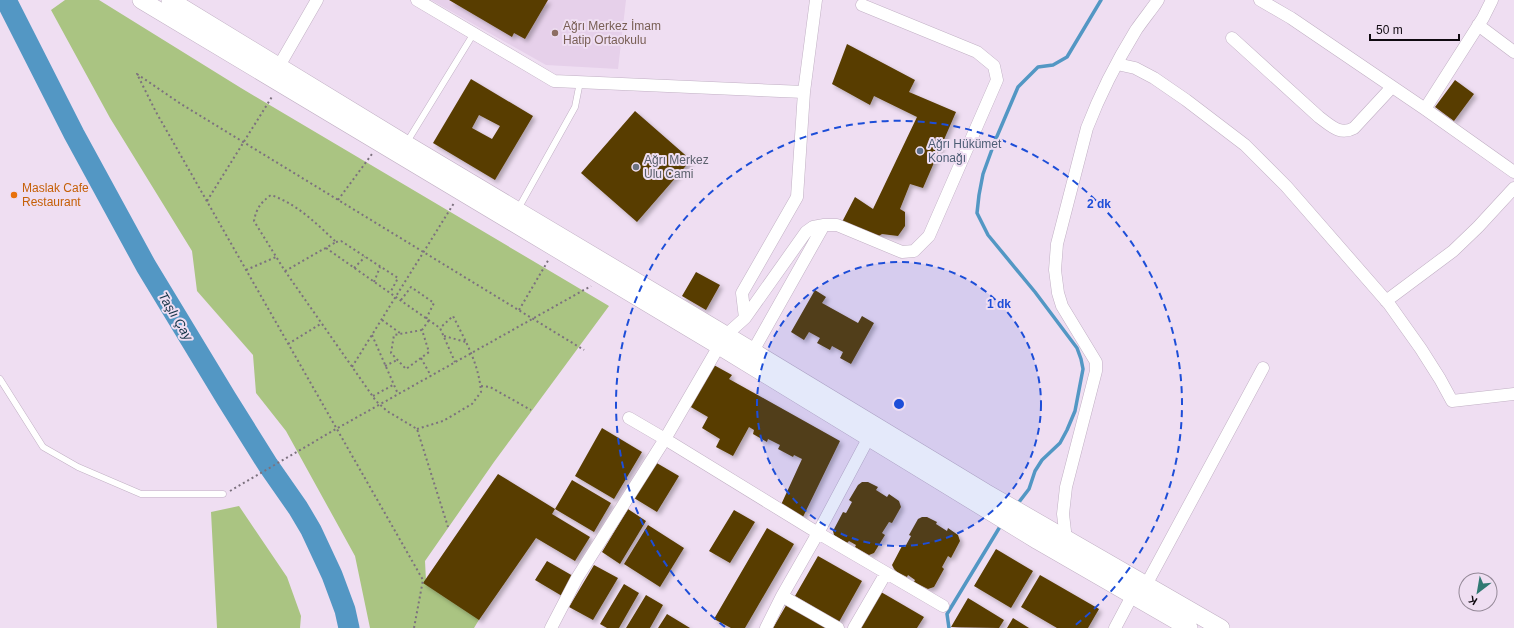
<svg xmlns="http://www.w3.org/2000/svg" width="1514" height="628" viewBox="0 0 1514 628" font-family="Arial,sans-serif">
<defs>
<filter id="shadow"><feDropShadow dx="3" dy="3" stdDeviation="2" flood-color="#0004"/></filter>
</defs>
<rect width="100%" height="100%" fill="#efdef2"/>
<path fill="#e6d0ea" d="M431,0h195l-8,69 -72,-4z"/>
<path fill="#aac482" d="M65,0h34l142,88 368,218 -115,156 -69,99 1,20 54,37 -6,10h-104l-15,-72 -69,-125 -30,-38 -3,-38 -56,-64 -5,-40 -82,-133 -59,-108z
M239,506l48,71 14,39 -1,12h-83l-6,-116z"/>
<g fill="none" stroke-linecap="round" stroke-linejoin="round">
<path stroke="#5397c4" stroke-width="3.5" d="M1016,506l13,-17 6,-18 7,-11 18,-17 7,-13 8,-19 8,-42 -2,-10 -4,-11 -42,-56 -47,-57 -11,-22 2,-18 4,-21 12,-33 23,-54 20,-20 15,-2 14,-8 34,-57
M949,628l-2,-14 54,-89"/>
<path stroke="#5397c4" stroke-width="21" d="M6,0l68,134 72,132 80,132 42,67 30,43 13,22 21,45 13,35 4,18"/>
</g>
<path fill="#583c03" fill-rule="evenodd" filter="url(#shadow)" d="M449,0h99l-23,39 -11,-6 -2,4z
M847,44l68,36 -6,12 47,20 -33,76 -13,-4 -10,25 5,3v14l-7,10 -16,-2 -8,5 -32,-17 13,-25 18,12 44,-92 -43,-21 -4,9 -38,-21z
M471,79l62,37 -38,64 -62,-37zM479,115l21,11 -8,13 -20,-11z
M1455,80l19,14 -20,27 -19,-14z
M635,111l56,49 -54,62 -56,-49z
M696,272l24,13 -14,25 -24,-14z
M815,290l11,7 -4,6 36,20 4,-7 12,7 -23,41 -11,-6 3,-6 -11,-6 -2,4 -13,-7 3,-5 -11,-6 -5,8 -13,-8z
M712,364l20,11 -3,4 111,62 -39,80 -21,-14 22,-48 -8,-4 -1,2 -15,-8 2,-4 -12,-6 -1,3 -14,-8 1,-4 -5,-3 -16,29 -17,-9 4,-8 -18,-11 6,-11 -19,-11z
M602,428l40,24 -28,47 -39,-23z
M655,462l24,14 -22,36 -23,-14z
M498,474l57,35 17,-29 39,23 -17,29 -39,-23 -3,5 38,23 -15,24 -39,-23 -57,82 -56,-37z
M862,482h6l10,5 -2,3 11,7 2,-3 10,7 2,6 -9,16 -3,-1 -7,11 3,2 -11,18 -5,2 -14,-8 1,-2 -7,-4 -2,2 -9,-5 -4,-3 -1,-4 10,-19 3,1 6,-11 -3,-2 9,-15z
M628,509l18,12 -26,43 -18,-12z
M734,510l21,12 -25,41 -21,-12z
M922,517h5l10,5 -1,2 11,7 1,-3 10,7 2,6 -9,17 -3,-2 -6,11 2,2 -10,18 -6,2 -14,-7 1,-2 -7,-5 -1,2 -10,-5 -3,-3 -2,-4 10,-19 3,1 6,-11 -2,-1 9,-16z
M648,525l36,23 -24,39 -36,-23z
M767,528l27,16 -49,84h-14l-17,-9z
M996,549l37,22 -22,37 -37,-22z
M818,556l44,25 -23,41 -44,-26z
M547,561l26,15 -11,20 -27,-16z
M594,565l24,13 -25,42 -24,-13z
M1040,575l59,34 -11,19h-31l-36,-21z
M624,584l15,9 -20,35h-12l-7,-4z
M881,592l43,25 -7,11h-58z
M646,595l17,10 -13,23h-24z
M968,598l36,22 -5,8 -48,-1z
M788,602l41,26h-56z
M667,614l23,14h-32z
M1013,618l16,10h-22z"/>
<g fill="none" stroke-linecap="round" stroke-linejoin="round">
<defs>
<path id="lane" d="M407,142l67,-109
M518,209l57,-102 5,-25
M0,379l43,68 35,20 63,27h82"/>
<path id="street" d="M417,0l137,81 250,11
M1260,0l31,18 134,91 89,63
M1478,25l36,27
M1232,38l87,79c11,8 21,19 35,11l38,-41
M1117,64l18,4 19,10 32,22 59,45 41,41 103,118 32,45 19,30 12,22 62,-7
M279,66l38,-66
M1425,109l58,-91 9,-18
M1386,301l67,-50 25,-24 36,-39
M745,318l-3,-25 55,-96 7,-105 12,-92
M753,351l71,-126
M629,418l36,21 153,94 125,73
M1066,540l-3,-26 3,-27 30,-116v-9l-34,-56 -4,-13 -3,-23 2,-26 30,-116c13,-34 30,-67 49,-98 7,-10 15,-20 22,-30
M1146,585l117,-217
M782,596l56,32
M551,628l26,-50 88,-139 54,-93 7,-11 19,-17 61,-86 7,-5 11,-2h13l65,27 12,-1 15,-15 68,-156 -3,-14 -17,-14 -115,-47
M766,628l16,-32 36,-63 51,-96
M854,628l32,-55
M1115,628l17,-32"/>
<path id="secondary" d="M141,0l578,346 319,195 151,87
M170,0l236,144 320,191 259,157 236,136"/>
</defs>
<use href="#lane" stroke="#c1b0c4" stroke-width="7"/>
<use href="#street" stroke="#c1b0c4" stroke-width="13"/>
<use href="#secondary" stroke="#c1b0c4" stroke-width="18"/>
<path stroke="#7c717e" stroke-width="2" stroke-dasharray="2 3" stroke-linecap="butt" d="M338,200l34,-46
M207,201l66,-106
M336,242l5,-1 57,37 -8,15
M326,248l114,80 15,34
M354,268l11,-11
M246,270l30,-13
M285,271l51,-29c-20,-19 -39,-38 -65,-47 -10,7 -15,14 -17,26l31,50 91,130 11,10 30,18 31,98
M374,282l6,-15
M401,300l10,-13 23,16 -8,16
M519,310l30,-51
M382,320l18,13
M422,330l-28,5 -3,18 15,16 23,-17 -7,-22 7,-10
M372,335l26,59
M444,336l22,6
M288,344l34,-21
M421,358l10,18
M385,366l12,-6
M352,367l102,-164
M481,386l9,1 41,23
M373,396l20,-11
M417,429l26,-8 29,-17 9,-12c-2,-28 -16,-52 -28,-76l-13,12
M230,491l106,-62 255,-143
M414,628l9,-48 -267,-468 -19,-38 44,30 403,246"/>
<use href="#lane" stroke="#fff" stroke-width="6"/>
<use href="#street" stroke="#fff" stroke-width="12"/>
<use href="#secondary" stroke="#fff" stroke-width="17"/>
</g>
<circle cx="899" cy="404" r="142" fill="#1d4ed8" fill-opacity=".12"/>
<g fill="none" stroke="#1d4ed8" stroke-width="2" stroke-dasharray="7 5">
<circle cx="899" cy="404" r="142"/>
<path d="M725 627A283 283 0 1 1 1073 627"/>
</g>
<circle fill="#8d6e63" stroke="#efdef2" stroke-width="1.5" cx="555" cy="33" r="4"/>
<circle fill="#5c6f8a" stroke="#efdef2" stroke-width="1.5" cx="920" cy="151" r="4"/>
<circle fill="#6b7280" stroke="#efdef2" stroke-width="1.5" cx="636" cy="167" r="4"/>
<circle fill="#e8710a" stroke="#efdef2" stroke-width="1.5" cx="14" cy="195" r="4"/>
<g text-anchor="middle" stroke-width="4" stroke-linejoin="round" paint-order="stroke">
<g font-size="12" fill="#785e54" stroke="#efdef2" text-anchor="start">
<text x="563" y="30">Ağrı Merkez İmam<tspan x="563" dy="14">Hatip Ortaokulu</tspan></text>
</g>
<g font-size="12" fill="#4e5e75" stroke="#efdef2" text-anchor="start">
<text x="928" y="148">Ağrı Hükümet<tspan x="928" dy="14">Konağı</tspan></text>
</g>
<g font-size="12" fill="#5b616d" stroke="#efdef2" text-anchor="start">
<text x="644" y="164">Ağrı Merkez<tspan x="644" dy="14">Ulu Cami</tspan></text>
</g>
<g font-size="12" fill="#c56008" stroke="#efdef2" text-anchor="start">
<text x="22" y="192">Maslak Cafe<tspan x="22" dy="14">Restaurant</tspan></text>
</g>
<g font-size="13" font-style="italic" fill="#143346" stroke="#efdef2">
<text transform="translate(176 316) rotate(59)" y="5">Taşlı Çay</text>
</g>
</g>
<circle cx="899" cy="404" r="6" fill="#1d4ed8" stroke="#efdef2" stroke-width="2"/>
<g font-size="12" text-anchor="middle" font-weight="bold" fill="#1d4ed8" stroke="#efdef2" stroke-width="4" stroke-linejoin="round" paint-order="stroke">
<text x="1099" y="208">2 dk</text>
<text x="999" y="308">1 dk</text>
</g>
<g transform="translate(1478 592) rotate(211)"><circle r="19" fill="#efdef2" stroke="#958998"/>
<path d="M0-3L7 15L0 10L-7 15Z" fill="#317973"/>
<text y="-6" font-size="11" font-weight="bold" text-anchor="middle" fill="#0f0910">K</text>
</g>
<path d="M1370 34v6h89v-6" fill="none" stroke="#0f0910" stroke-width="2"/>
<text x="1376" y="34" font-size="12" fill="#0f0910" stroke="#efdef2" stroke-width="3" paint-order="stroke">50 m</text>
</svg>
